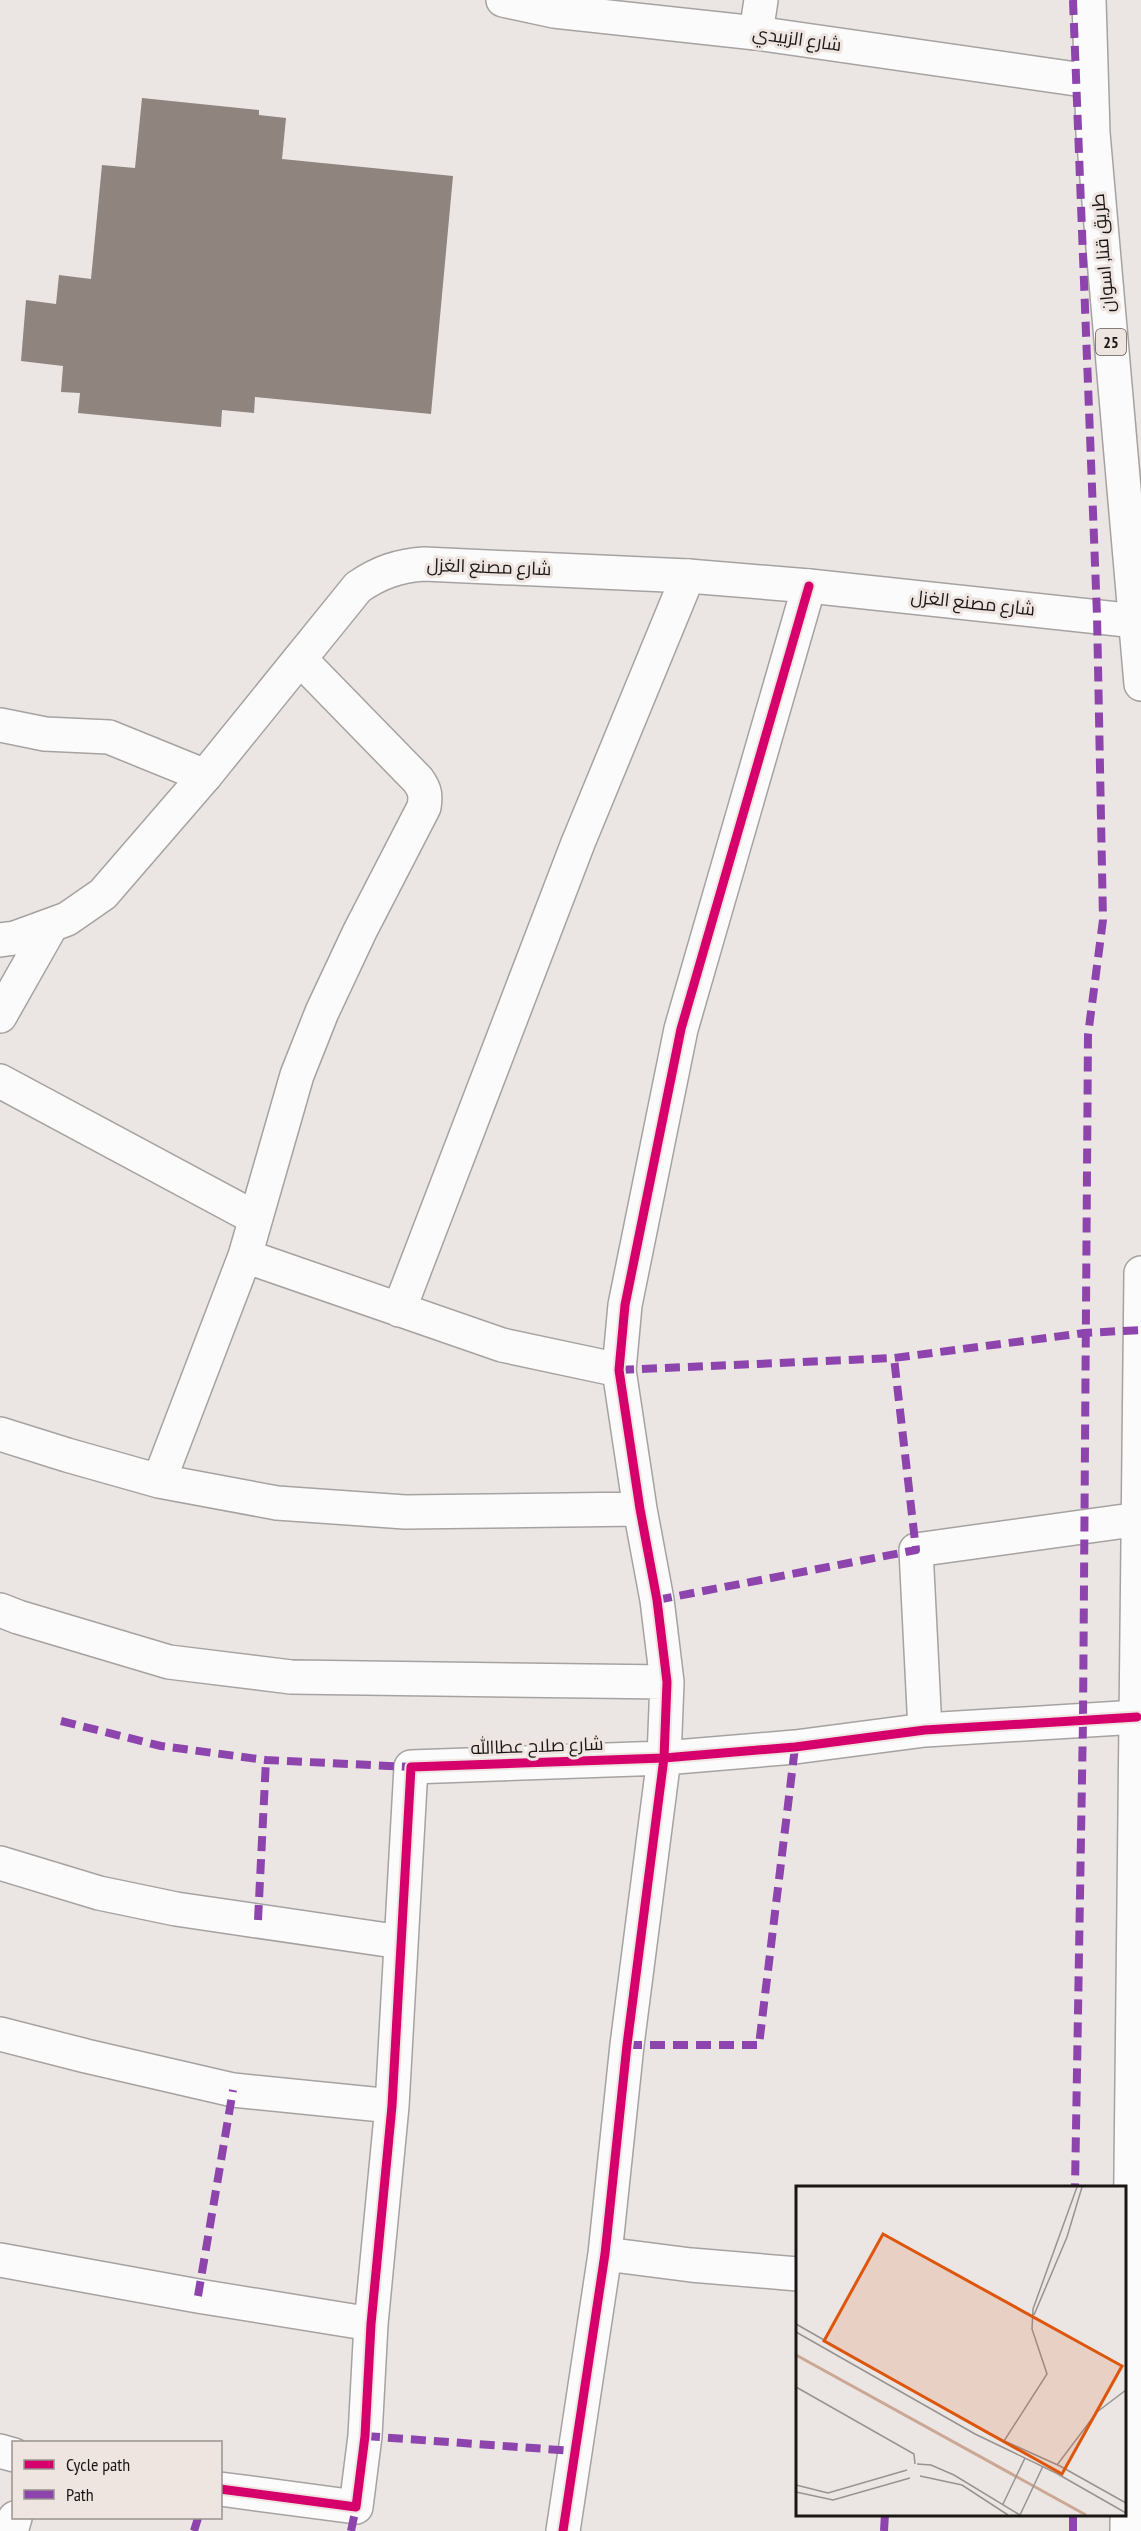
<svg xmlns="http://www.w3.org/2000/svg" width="1141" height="2531" viewBox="0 0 1141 2531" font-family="'PT Sans Narrow',Cairo,sans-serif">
<rect width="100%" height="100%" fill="#ebe6e4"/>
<path fill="#8f847e" d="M142,98l117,12v5l27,3 -4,41 171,17 -22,238 -176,-17 -1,16 -32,-3 -1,17 -143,-14 2,-20 -19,-1 2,-26 -42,-5 5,-61 30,4 3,-29 32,4 11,-114 33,3z"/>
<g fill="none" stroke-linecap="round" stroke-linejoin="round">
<defs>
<path id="minor" d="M756,33l5,-33
M0,725l45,9 64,3 96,39
M0,1016l51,-90
M0,1081l255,137
M245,1256l257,89 117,25
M399,1310l179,-467 110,-267
M0,1434l67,21 92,26 118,22 128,9 235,-3
M159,1481l86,-225 52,-181 25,-63 38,-81 64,-124c2,-12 1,-17 -6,-27l-118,-121
M0,1610l18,7 151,45 122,15 376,5
M925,1730l-9,-180 223,-31
M0,1863l99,30 77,16 225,33
M0,2034l86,22 147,34 159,16
M605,2254l86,11 107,9
M0,2260l198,36 173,28
M0,2451l14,4
M220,2489l136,18 9,-71 6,-112 21,-218 19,-339 253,-9 131,-11 130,-17 212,-13
M11,2531l4,-13
M563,2531l42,-277 22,-209 37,-287 3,-76 -10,-82 -17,-91 -21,-139 6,-65 56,-276 128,-443"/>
<path id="tertiary" d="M503,0l51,11 202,22 334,48
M0,940l15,-2 52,-19 36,-25 102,-118 153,-189c22,-15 40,-21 66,-23l264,12 121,10 327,35"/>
<path id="trunk" d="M1089,0l4,133 48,551
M1127,2531l14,-1258"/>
</defs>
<use href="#minor" stroke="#a6a2a1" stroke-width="36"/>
<use href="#tertiary" stroke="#a6a2a1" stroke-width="36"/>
<use href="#trunk" stroke="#a6a2a1" stroke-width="36"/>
<use href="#minor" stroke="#fcfbfb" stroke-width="33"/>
<use href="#tertiary" stroke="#fcfbfb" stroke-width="33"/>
<use href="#trunk" stroke="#fcfbfb" stroke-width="33"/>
<path stroke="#8e44ad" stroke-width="8" stroke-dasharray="15 8" stroke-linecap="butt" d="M1073,0l24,615 6,305 -15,115 -5,685 -8,468
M619,1370l275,-12 190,-25 57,-3
M657,1600l259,-50 -22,-192
M61,1721l100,25 105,14 145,7
M258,1920l8,-160
M627,2045h132l36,-298
M198,2296l35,-206
M365,2436l209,15
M194,2531l4,-13
M351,2531l5,-24
M884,2531l1,-17
M1073,2531v-17"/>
<defs>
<path id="cycleway" d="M220,2489l136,18 9,-71 6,-112 21,-218 19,-339 253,-9 131,-11 130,-17 212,-13
M563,2531l42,-277 22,-209 37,-287 3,-76 -10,-82 -17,-91 -21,-139 6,-65 56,-276 128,-443"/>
</defs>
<use href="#cycleway" stroke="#eee5e1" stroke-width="13"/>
<use href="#cycleway" stroke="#d6006c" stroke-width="9"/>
</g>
<g text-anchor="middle" stroke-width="6" stroke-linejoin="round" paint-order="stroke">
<rect fill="#eee5e1" stroke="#595452" stroke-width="1.5" x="1096" y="329" width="30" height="26" rx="4.5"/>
<g font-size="16" font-weight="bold" fill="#191614">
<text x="1111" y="348">25</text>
</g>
<g font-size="18" fill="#191614" stroke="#eee5e1">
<text transform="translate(797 39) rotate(8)" y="6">شارع الزبيدي</text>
<text transform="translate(1103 253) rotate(-95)" y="6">طريق قنا, اسوان</text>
<text transform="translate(489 567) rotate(2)" y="6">شارع مصنع الغزل</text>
<text transform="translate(973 603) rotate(6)" y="6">شارع مصنع الغزل</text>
<text transform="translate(537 1746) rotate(-2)" y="6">شارع صلاح عطاالله</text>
</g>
</g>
<g transform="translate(796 2186)">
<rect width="330" height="330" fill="#ebe6e4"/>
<path fill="none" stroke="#cba794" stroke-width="3" d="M0,169l290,160"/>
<path fill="none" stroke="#979391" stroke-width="1.5" d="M238,129l33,-78 15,-50M0,138l193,110 71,32 66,37M0,146l179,102 81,39 70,40M0,201l118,67 1,10M208,255l43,-67 -15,-45 1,-20 44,-122M121,278l14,1 23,10 66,40M261,279l40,-53 29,-22M124,290l42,9 46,30M0,299l32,8 79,-23M0,306l37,8 77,-22M207,318l22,-46M224,329l23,-49"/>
<path fill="#de560c" fill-opacity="0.15" stroke="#de560c" stroke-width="3" d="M87,48l239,132 -60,108 -238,-133z"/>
<rect width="330" height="330" fill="none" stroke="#191614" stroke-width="3"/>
</g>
<rect x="12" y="2441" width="210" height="78" fill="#eee5e1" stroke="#99928f" stroke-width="1.5"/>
<rect x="24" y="2460" width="30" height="9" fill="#d6006c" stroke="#99928f" stroke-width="1.5"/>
<text x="66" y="2471" font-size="18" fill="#191614">Cycle path</text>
<rect x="24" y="2490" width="30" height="9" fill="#8e44ad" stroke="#99928f" stroke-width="1.5"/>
<text x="66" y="2501" font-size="18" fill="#191614">Path</text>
</svg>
